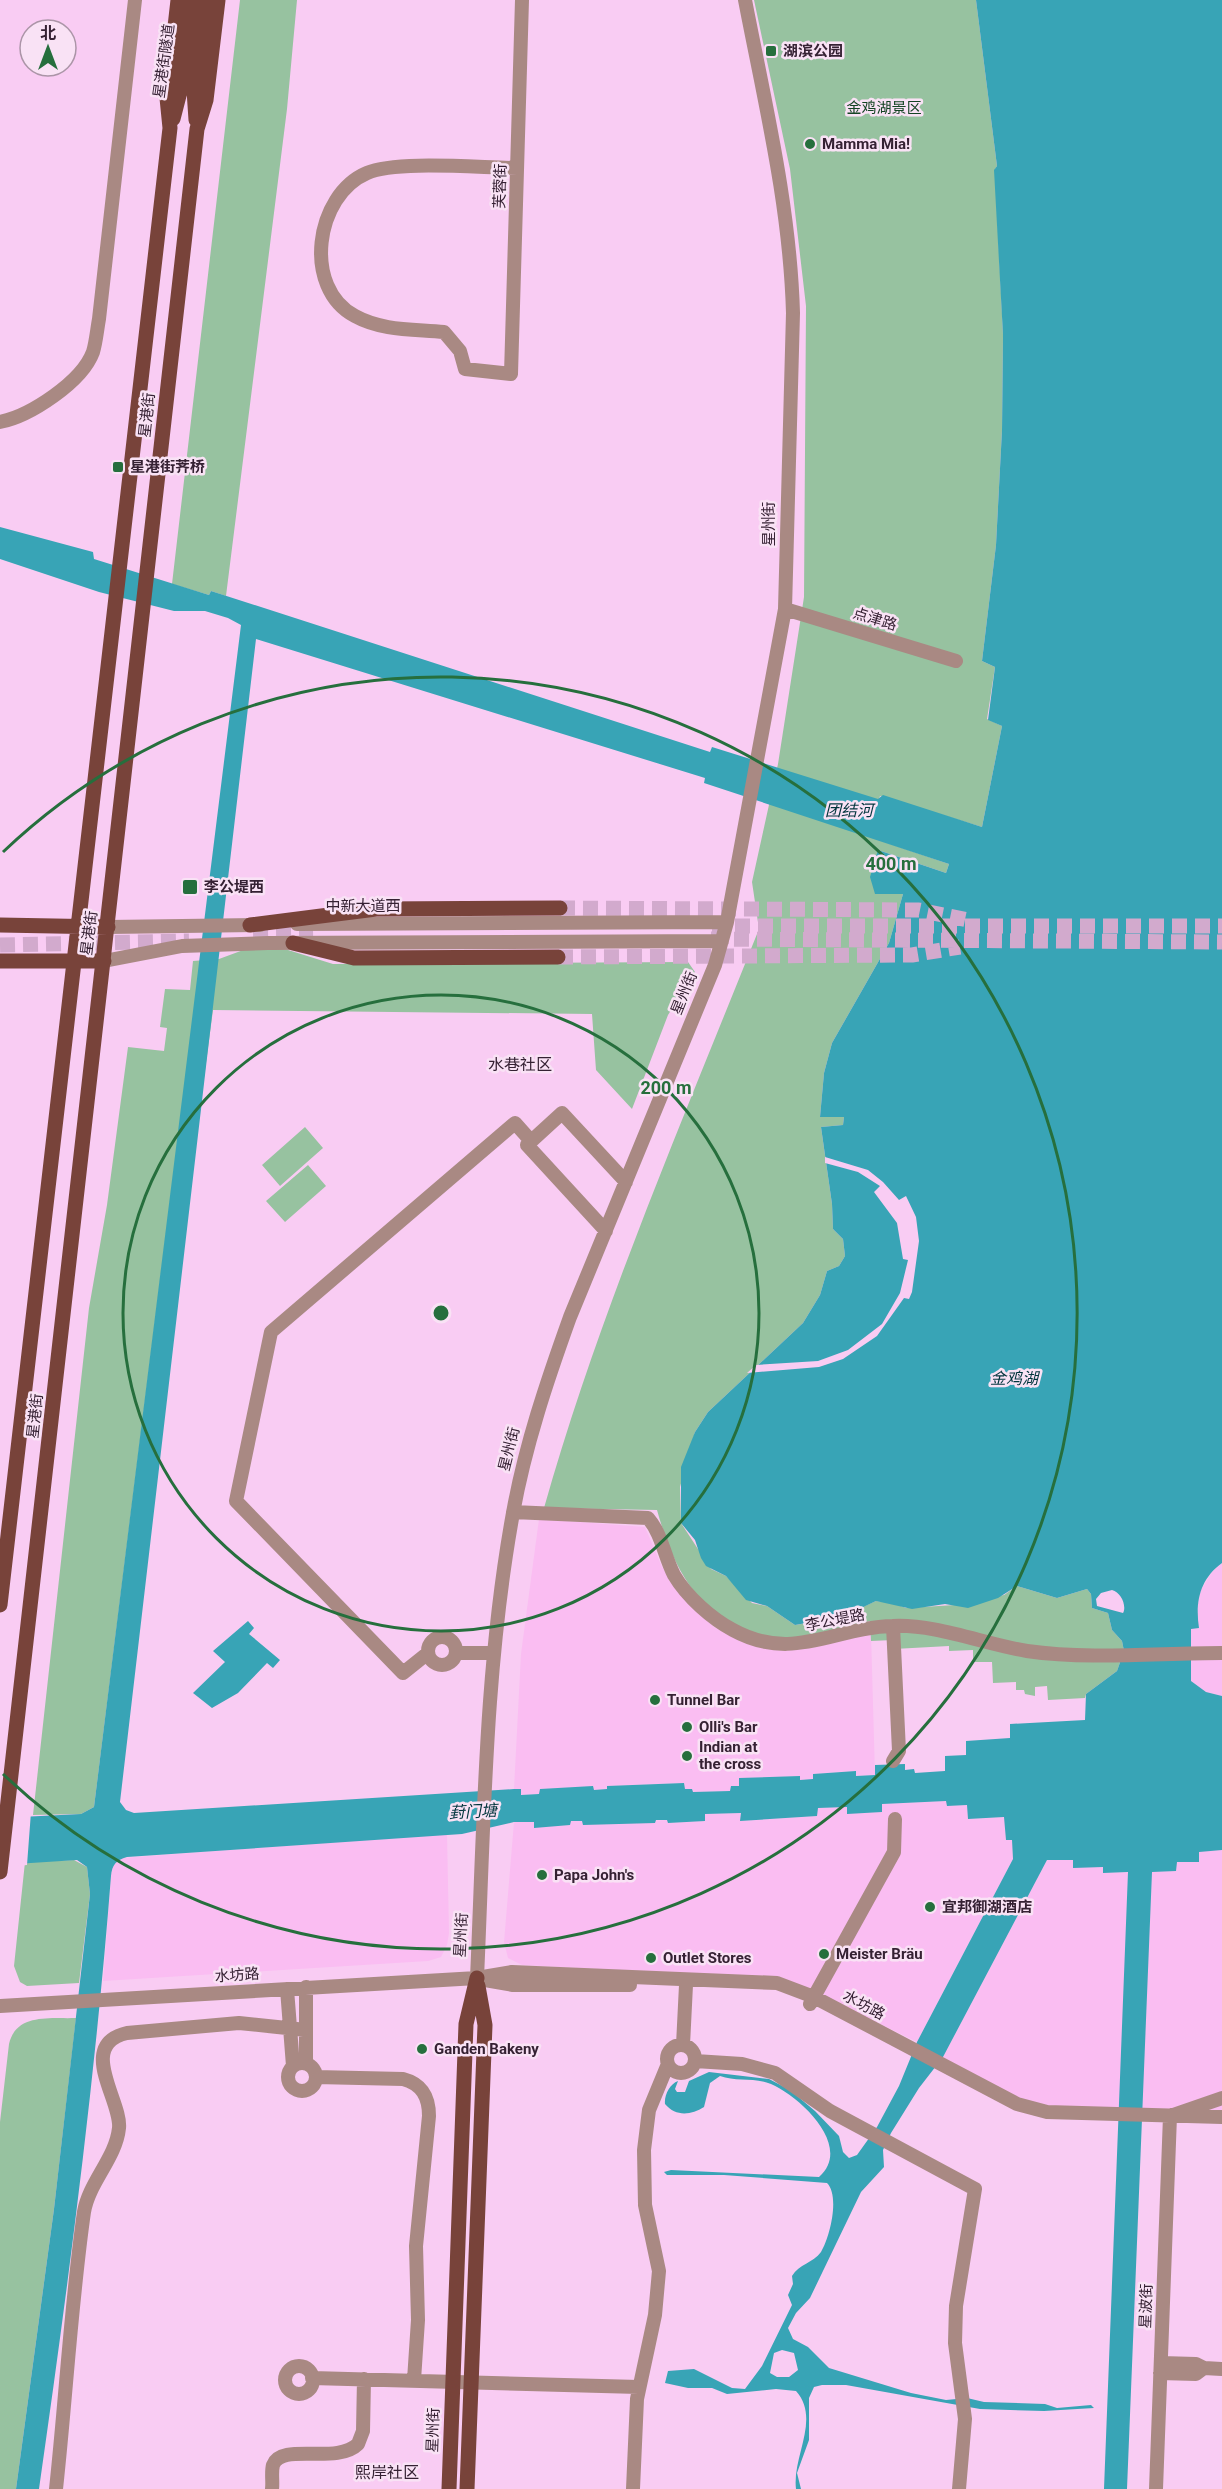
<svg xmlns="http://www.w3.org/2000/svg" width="1222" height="2489" viewBox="0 0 1222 2489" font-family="Roboto,'Noto Sans SC',sans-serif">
<rect width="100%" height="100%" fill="#f9ccf3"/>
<path fill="#fabdf2" d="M539,1519l106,8 17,40 28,38 24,22 33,17 39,6 26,-2 59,-15 4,142 -20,1v-5l-42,3v5l-13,1v-4l-61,3 1,7 -9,5 -39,1 -7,-2 -1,-7 -77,3v3l-13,1 -1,-3 -53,2v5l-19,1 -7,-6 7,-135z
M1222,1563v133l-16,-4 -15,-11v-53h8l-3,-15 5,-23 11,-18z
M947,1801v5l21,-1 1,14 36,-2 1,23h6l1,19 -96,183 -106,-52 -59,-13 -230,-12 -14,-7 -4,-16 10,-120h20v5l36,-2v-4h13v3l85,-4v3l36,-2v-7l37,-1v8l76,-5v-8l30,-1v6l35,-1v-8z
M447,1834l2,99 -2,12 -6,12 -13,4 -325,20 8,-105 1,-10 10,-8z
M1222,1850v263l-165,-4 -26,-5 -57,-26 -31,-21 104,-197h26l30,7 1,6 72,-2v-9l23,-11z"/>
<path fill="#97c2a0" d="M240,0h57l-10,109 -61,487 -15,-5 -2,4 -37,-11z
M754,0h222l21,166 -2,3 8,166 -1,95 -6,115 -14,116 13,6 -8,52 15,7 -20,101 -102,-31 -13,40 82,28 -3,9 -68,-23 25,44 -14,49 -57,100 -8,30 -4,44h24l-1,8 -22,2 11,77 1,25 10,10 2,17 -6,10 -12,5 -7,24 -17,28 -95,89 -13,20 -15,55 1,36 30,46 15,7 26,27 15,3 28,19 24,-4 10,5 19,-5 10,-12 18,-8 17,2 13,5 49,-3 49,-10 13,-9 40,12 30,-9 4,5 1,14 16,5 4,17 10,11 2,10 -7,20 -31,23 -1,4 -37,2 -1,-14 -12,1v9l-10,-2 -1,-4h-8v-8l-23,1 -1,-21h-19v-12l-24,1v-5l-55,3 -1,-9 -22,1 -1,-20c-31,9 -73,21 -105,15 -65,-14 -92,-68 -108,-126l-113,-2c56,-198 139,-388 215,-579l-7,-47 26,-118 26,-167 2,-291 -16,-137z
M262,947l26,3 45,14 355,-2 7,10 -27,43 -36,94 -36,-39 -4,-56 -379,-4 -18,136h-18l-83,661 -13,7 -48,1 56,-507 18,-103 21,-158 36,4 3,-23 -7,-1 5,-38 25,1 3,-29 26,-2 27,-10z
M305,1127l18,21 -43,38 -18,-21z
M308,1165l18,21 -41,36 -19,-21z
M74,1860l13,7 3,27 -11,89 -52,3 -7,-4 -6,-16 11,-104z
M76,2018l-22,191 -38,280h-16v-367l9,-78c7,-31 42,-25 67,-26z"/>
<path fill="#38a4b6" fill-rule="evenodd" d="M976,0h246v1563c-22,16 -27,39 -23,65l-8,1v52l15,11 16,4v154l-23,2v10h-22l-1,9 -24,1 -25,617h-23l24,-617 -25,1v-6l-30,1v-8h-26l-104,197 -24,31 -28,45 -8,17 1,17 -23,25 -51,106 -14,15 -8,15 5,11 15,8 21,21 82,25 35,7 21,-2 17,4 61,2 12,4 34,-3 3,3 -50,3 -64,-2 -134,-24h-24l-8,2 -5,11v42l-12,33 4,16h-5c-4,-33 25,-70 0,-98l-20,-2 -49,5 -15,-6h-24l-23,-5 3,-12 26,-2 38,19 13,1 17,-23 30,-61 -4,-10 5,-11 -1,-8c7,-12 21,-13 29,-24 9,-15 19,-56 6,-69l-103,-8h-57l-3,-3 7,-2 148,7c35,-31 -20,-81 -48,-93 -16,-7 -35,-2 -51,-8l-10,7 -6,24c-13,8 -28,10 -39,-3 -1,-9 5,-20 13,-23l-3,8 2,3h8l4,-11 20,-9 60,7 21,11 25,21 24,25 4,16 6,6 8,-3 20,-28 22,-41 18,-44 96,-183 -1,-19h-6l-2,-23 -36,2 -1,-14 -20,1 -1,-5 -64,3v8l-35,2v-7l-29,1 -1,8 -77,5 1,-8 -36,1v7l-37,2 -1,-3h-11l-1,3 -72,2 -1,-4h-11l-1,4 -36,3v-6h-20l-52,12 -335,23c-11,3 -15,8 -16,19 -16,205 -43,410 -72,613h-23l38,-280 36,-315 -3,-27 -10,-7 -77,5v-47l81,-4 13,-7 147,-1182 -13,-7 -23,-7h-31l-75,-19 -99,-33v-32l93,25 1,7 115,36 2,-4 499,161 2,-5 166,52 5,-4 99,32 20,-101 -14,-6 7,-53 -13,-6 14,-116 6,-115 1,-95 -9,-165 3,-4zM256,639l449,139 -1,5 245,81 -3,9 -68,-23 -8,27 5,17h28l-14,49 -57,100 -8,30 -4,44h24l-1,8 -22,2 11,77 1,25 10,10 2,17 -6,10 -12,5 -7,24 -17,28 -95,89 -13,20 -14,35v56l14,17 6,18 5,8 20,10 20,24 21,6 28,19 23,-4 11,5 11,-1 19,-16 17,-8 36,8 33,-5 23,4 30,-10 19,-12 40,12 30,-9 4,5 1,14 16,5 4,17 10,11 2,10 -7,20 -31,23 -1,26 -75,4v14l-44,3v14l-21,1v15l-30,2 -1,-4 -9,1v-6l-30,1v10l-19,1v-5l-43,3v5l-13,1v-4l-61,2v8h-8l-1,5 -37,1 -1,-3h-7l-1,-6 -77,3v3l-13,1 -1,-4 -53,3 -1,5 -18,1v-6h-7l-380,24 -8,-3 -6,-8zM1112,1590c9,2 15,16 11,23l-26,-7 -1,-7 5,-6zM782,2350l12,3 4,17 -9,7h-12l-7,-4 4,-20z
M248,1621l6,7 -5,6 31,26 -7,8 -6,-5 -29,30 -26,15 -19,-15 32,-31 -12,-11z"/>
<path fill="#f9ccf3" d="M825,1157l43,13 15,12 16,18 7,-4 10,21 3,24 -7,51 -3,7 -5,-1 -27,38 -34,23 -24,8 -72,6 9,-8 62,-4 30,-11 34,-26 18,-31 8,-33 -5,-1 -6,-36 -23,-31 6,-6 -22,-14 -33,-9z
M31,1812l-4,53 -27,3v-53z"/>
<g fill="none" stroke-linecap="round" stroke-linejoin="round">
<path stroke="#d2aacd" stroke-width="15" stroke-dasharray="15 8" stroke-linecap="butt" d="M560,908l359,2 49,10
M712,926h510
M253,930l60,-1
M711,939l511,3
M0,945l189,-4
M558,957l354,-2 48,-8"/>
<path stroke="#a98983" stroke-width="14" d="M517,168c-35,0 -121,-8 -150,5 -52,22 -65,115 -12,143 27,15 59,13 89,16l16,19 5,18 46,5 11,-374
M0,422c30,-6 82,-40 93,-70 3,-10 4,-22 6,-33l36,-319
M785,609l171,52
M297,924l430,-2
M108,927l152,-2
M104,961l78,-15 86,-3 454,-2
M606,1231l-79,-86 35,-32 64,69
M513,1512l135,6c14,16 16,38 26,57 13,22 38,44 59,55 60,33 102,-3 160,-4 43,-2 91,18 134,25 63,9 131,2 195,2
M893,1626l6,125 -6,10
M428 1651a14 14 0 1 1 28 0a14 14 0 1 1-28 0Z
M428,1653l-25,20 -167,-172 35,-169 244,-209 16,18
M456,1653h37
M477,1978c7,-155 8,-312 36,-465 12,-67 34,-132 57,-196l145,-352 12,-43 58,-313 8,-296c-3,-107 -28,-209 -48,-313
M485,1980l28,5h117
M287,1989l6,77
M810,2004l84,-152 1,-33
M0,2006l477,-28 35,-6 265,11 37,14 203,107 30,8 175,5
M683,2045l3,-60
M667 2059a14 14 0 1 1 28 0a14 14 0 1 1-28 0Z
M695,2061l47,3 33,9 55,38 145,78 -19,117 -1,37 10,76 -6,70
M306,2063v-76
M288 2077a14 14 0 1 1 28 0a14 14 0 1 1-28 0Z
M316,2077l87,2c19,5 26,18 26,37l-13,130 2,74 -4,60
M285 2380a14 14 0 1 1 28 0a14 14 0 1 1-28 0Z
M1204,2368l18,1
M1160,2373l36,1 8,-6 -8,-4 -35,-1
M312,2378l327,9
M56,2489c10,-92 15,-186 28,-277 5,-30 32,-54 35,-84 3,-27 -43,-83 8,-95l112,-10 67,7
M272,2489c1,-7 -1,-17 1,-24 8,-23 64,0 85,-21l5,-13 1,-52
M633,2489l4,-90 18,-84 4,-44 -14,-66 -1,-55 5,-40 19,-46
M1156,2489l14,-373 52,-18"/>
<path stroke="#78433a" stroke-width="15" d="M173,119l8,-31 10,-88
M196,120l-2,-30 10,-90
M0,925l108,2
M250,925l126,-16 184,-1
M293,943l61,15 204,-1
M0,961h104
M0,1605l170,-1477 -3,-30 11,-98
M0,1872l197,-1743 9,-29 12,-100
M449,2489l17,-465 11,-46
M467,2489l18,-464 -7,-39"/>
</g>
<g fill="none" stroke="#266f3d" stroke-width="3">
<circle cx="441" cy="1313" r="318"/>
<path d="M3 852A636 636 0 1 1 3 1774"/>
</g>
<g fill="#266f3d" stroke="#f9e2f5" stroke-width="2">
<rect x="765" y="45" width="12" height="12" rx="3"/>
<circle cx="810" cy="144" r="6"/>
<rect x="112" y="461" width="12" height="12" rx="3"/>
<rect x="182" y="879" width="16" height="16" rx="3"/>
<circle cx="655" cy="1700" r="6"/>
<circle cx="687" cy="1727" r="6"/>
<circle cx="687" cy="1756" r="6"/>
<circle cx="542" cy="1875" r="6"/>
<circle cx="930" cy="1907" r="6"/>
<circle cx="824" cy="1954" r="6"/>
<circle cx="651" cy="1958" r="6"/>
<circle cx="422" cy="2049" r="6"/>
</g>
<g text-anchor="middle" stroke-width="5" stroke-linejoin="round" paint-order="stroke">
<g font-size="15" font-weight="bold" fill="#352133" stroke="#f9e2f5" text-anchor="start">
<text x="783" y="56">湖滨公园</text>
<text x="822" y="149">Mamma Mia!</text>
<text x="130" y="472">星港街荠桥</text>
<text x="204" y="892">李公堤西</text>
<text x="667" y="1705">Tunnel Bar</text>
<text x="699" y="1732">Olli's Bar</text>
<text x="699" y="1752">Indian at<tspan x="699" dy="17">the cross</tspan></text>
<text x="554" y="1880">Papa John's</text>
<text x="942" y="1912">宜邦御湖酒店</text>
<text x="836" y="1959">Meister Bräu</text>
<text x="663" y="1963">Outlet Stores</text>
<text x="434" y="2054">Ganden Bakeny</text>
</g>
<g font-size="15" fill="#352133" stroke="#f9e2f5">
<text transform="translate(164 61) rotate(-82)" y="5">星港街隧道</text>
<text transform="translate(500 186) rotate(-88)" y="5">芙蓉街</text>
<text transform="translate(147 415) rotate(-84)" y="5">星港街</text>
<text transform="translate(769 524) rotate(-90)" y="5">星州街</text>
<text transform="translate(875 619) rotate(17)" y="5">点津路</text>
<text x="363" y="911">中新大道西</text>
<text transform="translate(89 933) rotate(-83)" y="5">星港街</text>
<text transform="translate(684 993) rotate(-68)" y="5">星州街</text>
<text transform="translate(35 1416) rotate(-84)" y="5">星港街</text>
<text transform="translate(509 1449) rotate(-76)" y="5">星州街</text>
<text transform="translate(835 1620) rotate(-11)" y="5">李公堤路</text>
<text transform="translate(461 1935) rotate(-87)" y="5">星州街</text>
<text transform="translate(237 1975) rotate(-4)" y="5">水坊路</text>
<text transform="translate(864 2005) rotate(28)" y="5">水坊路</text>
<text transform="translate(1146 2306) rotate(-88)" y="5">星波街</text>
<text transform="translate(433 2430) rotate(-88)" y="5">星州街</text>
</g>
<g font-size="15" fill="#144423" stroke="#f9e2f5">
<text x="884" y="113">金鸡湖景区</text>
</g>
<g font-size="16" font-style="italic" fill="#00343c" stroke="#f9e2f5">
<text x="849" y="816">团结河</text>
<text x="1014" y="1384">金鸡湖</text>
<text transform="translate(473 1811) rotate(-3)" y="6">葑门塘</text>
</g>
<g font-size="16" fill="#352133" stroke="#f9e2f5">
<text x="520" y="1070">水巷社区</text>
<text x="387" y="2478">熙岸社区</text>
</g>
</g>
<circle cx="441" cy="1313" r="9" fill="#266f3d" stroke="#f9e2f5" stroke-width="3"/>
<g font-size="18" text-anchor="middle" font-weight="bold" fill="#266f3d" stroke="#f9e2f5" stroke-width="5" stroke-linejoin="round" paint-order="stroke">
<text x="891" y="870">400 m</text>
<text x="666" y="1094">200 m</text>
</g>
<g transform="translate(48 48)"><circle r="28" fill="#f9e2f5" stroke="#ab95a7" stroke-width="1.5"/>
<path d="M0-4.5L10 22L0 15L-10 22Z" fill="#266f3d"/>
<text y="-9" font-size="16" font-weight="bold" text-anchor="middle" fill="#352133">北</text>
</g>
</svg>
